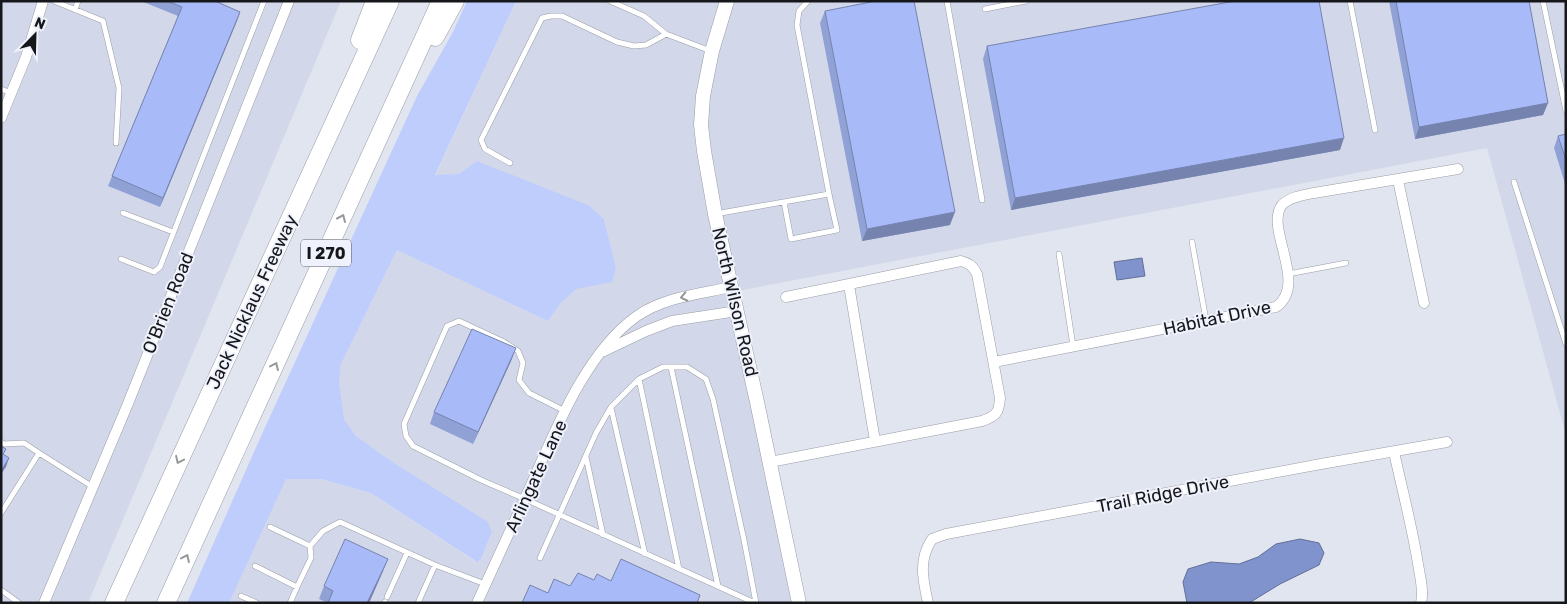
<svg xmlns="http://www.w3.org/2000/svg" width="1567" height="604" viewBox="0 0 1567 604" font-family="Rubik,sans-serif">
<rect width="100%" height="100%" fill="#e1e5ef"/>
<path fill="#d2d8e9" d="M1,1h340l-253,602h-87z
M516,1h1050v434l-79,-287 -755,144 69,311h-572l56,-124h36l50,14 105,69 5,-3 11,-26 -136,-97 -12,-17 -5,-38 2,-17 56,-114 151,71 12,-17 16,-15 40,-21 -12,-49 -14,-13 -131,-32 -24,2z"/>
<path fill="#becdfc" d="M467,1h49l-81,174 24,-1 18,-13 113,45 14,13 12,49 -4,14 -36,7 -16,15 -12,17 -151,-71 -56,114 -2,17 5,38 12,17 38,27 94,59 4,10 -11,27 -4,3 -106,-69 -50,-14h-35l-57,124h-42l75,-169 155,-338 37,-66z"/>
<path fill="#8193cd" stroke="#616e97" d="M1142,258l3,18 -28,4 -3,-18z
M1300,539l19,4 5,10 -5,12 -39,19 -31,19h-62l-4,-21 5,-13 23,-7 28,2 19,-7 18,-13z"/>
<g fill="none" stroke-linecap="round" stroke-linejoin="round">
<defs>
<path id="lane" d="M54,1l49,20 16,67 -3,55
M610,1l34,15 22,18 45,17
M947,1l35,199
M1350,1l25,129
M1543,1l23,110
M985,9l41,-8
M75,10l3,-9
M1,89l10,4
M510,163l-25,-14 -4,-9 61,-122 9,-2h11l55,26 17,4 12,-1 20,-11
M1514,182l52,162
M784,202l7,37 46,-9 -8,-36
M123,213l50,19
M715,214l114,-20 -32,-169 2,-14 9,-10
M1192,242l14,78
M1059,254l14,92
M121,259l33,13 6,-5 104,-266
M1288,274l58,-11
M671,367l47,219
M639,379l40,190
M611,408l34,146
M565,411l-36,-18 -10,-13 4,-17 -5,-12 -14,-9 -45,-21 -12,5 -43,98 2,12 7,10 68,34 44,19 230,104
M1,442l3,2 20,-1 15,10
M586,457l17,78
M1,513l38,-60 54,34
M270,527l40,19 13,-15 17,-9 95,43 50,19
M540,558l56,-125 15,-26 28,-28 24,-12h24l19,12 7,20 31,141 12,63
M255,566l42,21 14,-29 -1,-12
M1,590l18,13
M241,596l16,7
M387,597l20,-44
M290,603l7,-16
M384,603l1,-1
M418,603l17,-38"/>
<path id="street" d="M1,118l25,-61 17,-56
M1398,180l26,123
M849,285l26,156
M604,351l42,-20 26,-10 65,-10
M994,362l282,-55c33,-23 -12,-79 6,-102 7,-8 22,-10 32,-12l144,-24
M1394,452c8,37 18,74 24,112 2,12 6,27 3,39
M770,462l212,-41c14,-5 17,-8 18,-23l-23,-124c-4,-8 -8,-11 -16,-13l-175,36
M44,603l83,-197 162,-405
M477,603c18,-39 36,-79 54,-118 25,-56 55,-133 106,-169 27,-19 63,-22 94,-29
M928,603c-5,-23 -10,-43 4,-64l14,-5 375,-70 126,-22"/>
<path id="secondary" d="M727,1l-15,50 -9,45 -2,29 3,26 11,63 42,188 42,201"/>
<path id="highway" d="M435,37l20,-36
M360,40l15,-39
M114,603l276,-602
M166,603l275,-602"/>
</defs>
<use href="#lane" stroke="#9a9da6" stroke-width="6"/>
<use href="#street" stroke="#9a9da6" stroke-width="11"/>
<use href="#secondary" stroke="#9a9da6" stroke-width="15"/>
<use href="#highway" stroke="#9a9da6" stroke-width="19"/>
<use href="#lane" stroke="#fff" stroke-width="5"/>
<use href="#street" stroke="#fff" stroke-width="10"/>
<use href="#secondary" stroke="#fff" stroke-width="14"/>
<use href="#highway" stroke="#fff" stroke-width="18"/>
</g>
<path fill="#90a1d5" d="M141,1h74l25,11 -80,195 -52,-21 70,-170z
M1389,1h140l19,102 -5,12 -128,24z
M825,11l125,214 -88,16 -42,-218z
M987,46l353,104 -329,60 -28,-151z
M1566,134v53l-12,-39 4,-12z
M516,348l-5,13 -38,83 -43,-20 4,-12z
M388,559l-5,12 -14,32h-41l-9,-4 5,-13z"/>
<path fill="#7683ae" d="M240,12l-3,9 -77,186 3,-9z
M1548,103l-5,12 -128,24 4,-12z
M1344,138l-4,12 -329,60 4,-12z
M955,212l-5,13 -88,16 5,-12z
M516,348l-5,13 -38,83 5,-12z
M9,458l-3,9 -5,7v-3z
M388,559l-5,12 -14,32h-2z"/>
<path fill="#a8bbf8" stroke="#7683ae" d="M167,1h48l25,11 -77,186 -51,-22 70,-169z
M876,1h38l41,211 -88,17 -42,-218z
M1235,1h84l25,137 -329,60 -28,-152z
M1396,1h133l19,102 -129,24z
M1566,134v26l-8,-24z
M472,329l44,19 -38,84 -44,-20z
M1,446l5,3 -3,5 6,4 -8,13z
M345,539l43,20 -21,44h-39l5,-12 -9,-5z
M621,559l79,36 -3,8h-175l8,-18 18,8 6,-14 16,7 8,-13 16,7 3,-6 14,7z"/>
<defs><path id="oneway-chevron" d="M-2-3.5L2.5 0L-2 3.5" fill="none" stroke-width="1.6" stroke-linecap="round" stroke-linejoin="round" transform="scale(1.25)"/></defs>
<g stroke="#969798">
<use href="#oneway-chevron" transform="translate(342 218) rotate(-66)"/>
<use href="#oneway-chevron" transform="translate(684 297) rotate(168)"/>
<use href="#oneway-chevron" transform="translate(275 366) rotate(-65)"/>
<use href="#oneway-chevron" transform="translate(179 460) rotate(115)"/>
<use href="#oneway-chevron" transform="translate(186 558) rotate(-65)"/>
</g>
<g text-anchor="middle" stroke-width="4" stroke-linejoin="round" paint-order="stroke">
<rect fill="#eff2fc" stroke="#57595e" stroke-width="1" x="301" y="239.5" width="50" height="27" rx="4"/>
<g font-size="16" font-weight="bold" fill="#16171a">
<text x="326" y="259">I 270</text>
</g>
<g font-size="18" fill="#16171a" stroke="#eff2fc">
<text transform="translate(252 302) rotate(-65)" y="6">Jack Nicklaus Freeway</text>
<text transform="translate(735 302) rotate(77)" y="6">North Wilson Road</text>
<text transform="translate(168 303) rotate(-68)" y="6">O'Brien Road</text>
<text transform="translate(1217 318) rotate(-12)" y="6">Habitat Drive</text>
<text transform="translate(536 476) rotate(-65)" y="6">Arlingate Lane</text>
<text transform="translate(1163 494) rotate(-11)" y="6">Trail Ridge Drive</text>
</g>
</g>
<rect width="1567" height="604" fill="none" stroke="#16171a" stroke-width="5"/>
<g transform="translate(35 35) rotate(23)" stroke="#eff2fc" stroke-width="4" paint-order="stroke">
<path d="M0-4L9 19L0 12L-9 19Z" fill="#16171a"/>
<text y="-8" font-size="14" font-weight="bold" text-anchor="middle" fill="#16171a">N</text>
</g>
</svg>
